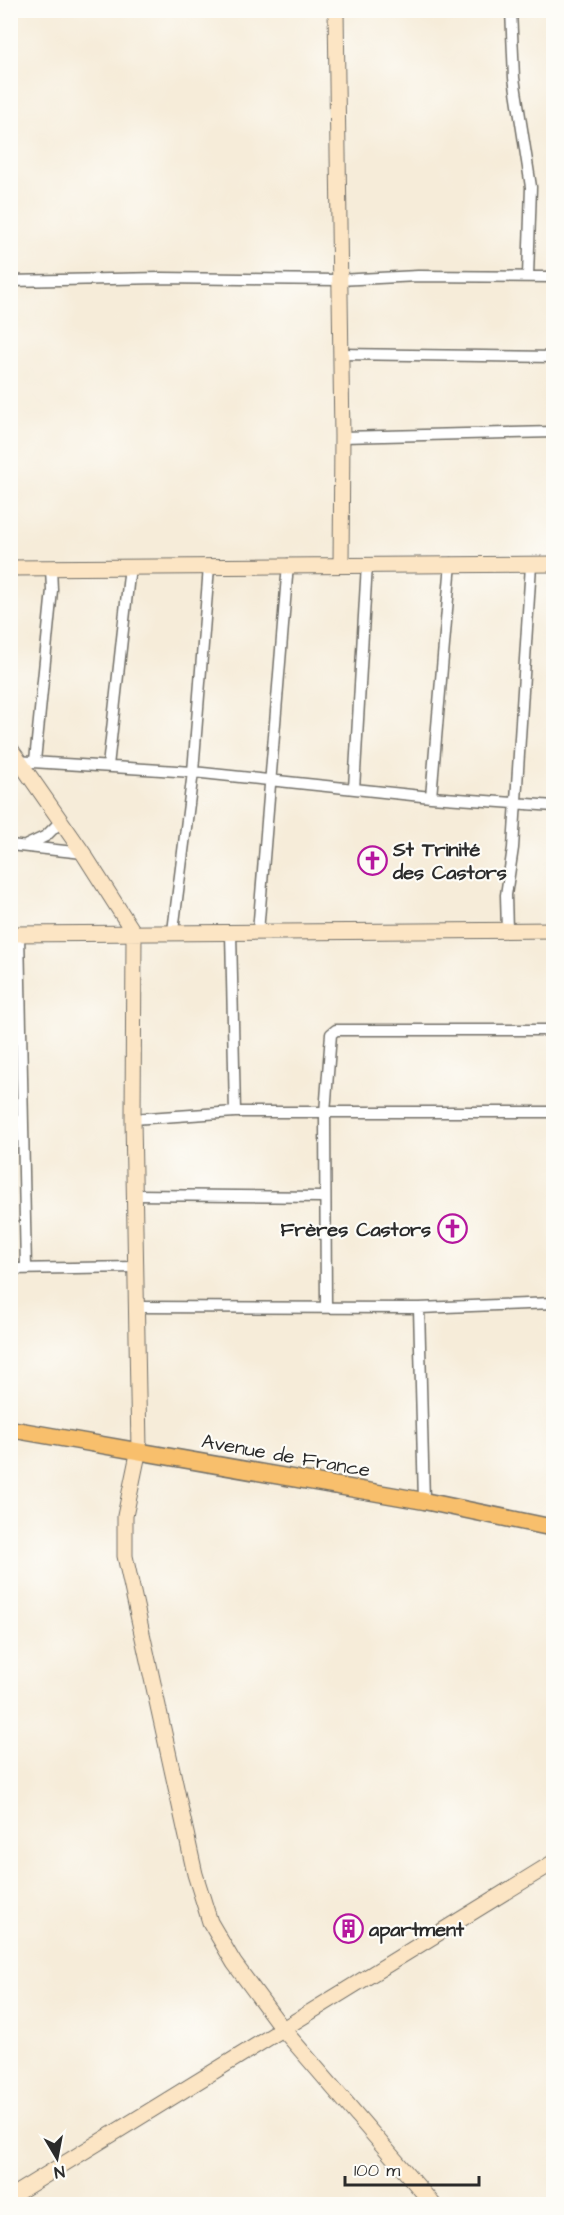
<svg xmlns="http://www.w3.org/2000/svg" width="564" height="2215" viewBox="0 0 564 2215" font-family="'Architects Daughter',sans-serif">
<rect width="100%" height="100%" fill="#fdfcf7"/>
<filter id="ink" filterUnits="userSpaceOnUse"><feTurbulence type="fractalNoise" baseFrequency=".0167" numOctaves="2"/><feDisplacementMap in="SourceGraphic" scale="12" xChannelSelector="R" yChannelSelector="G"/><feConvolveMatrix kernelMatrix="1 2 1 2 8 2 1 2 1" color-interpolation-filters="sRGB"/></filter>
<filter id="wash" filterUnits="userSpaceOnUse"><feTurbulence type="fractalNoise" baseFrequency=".008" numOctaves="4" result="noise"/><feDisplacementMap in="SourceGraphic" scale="24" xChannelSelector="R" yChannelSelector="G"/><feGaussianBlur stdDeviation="1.35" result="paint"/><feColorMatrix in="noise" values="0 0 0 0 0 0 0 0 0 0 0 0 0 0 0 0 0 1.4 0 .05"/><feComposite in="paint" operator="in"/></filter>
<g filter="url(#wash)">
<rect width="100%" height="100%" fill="#f6ecd9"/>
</g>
<g filter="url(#ink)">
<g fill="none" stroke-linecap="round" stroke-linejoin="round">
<defs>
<path id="street" d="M511,10l3,68 17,109 -3,89
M10,281l151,-3 177,2 80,-4 136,1
M340,354l214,3
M342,437l212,-5
M16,761l177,11 238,25 123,9
M35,761l17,-171 -1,-23
M108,766l22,-200
M354,789l13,-225
M431,797l20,-234
M10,845l73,8
M27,845l19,-9 15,-15
M173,931l20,-159 16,-205
M507,931l-1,-36 7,-47 18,-283
M258,932l30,-368
M231,933l4,179
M19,934l7,334
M133,1119l102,-7h319
M134,1195l189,2
M10,1269l126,-2
M137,1307l282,1 135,-5
M326,1307l-1,-194 6,-79 5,-4h218
M419,1308l5,193"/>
<path id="secondary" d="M336,10l6,427 -1,127
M10,568l544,-4
M10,748l73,105 51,80 -1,186 6,330 -14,67v40l70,318 15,48 24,41 48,65 151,176
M10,934l544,-4
M10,2197l544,-335"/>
<path id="primary" d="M10,1429l414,72 130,27"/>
</defs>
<use href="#street" stroke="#726f68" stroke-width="13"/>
<use href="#secondary" stroke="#726f68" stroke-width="17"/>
<use href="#primary" stroke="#726f68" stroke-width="19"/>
<use href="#street" stroke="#fff" stroke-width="10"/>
<use href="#secondary" stroke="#fce5c4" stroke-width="15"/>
<use href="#primary" stroke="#f8bf6c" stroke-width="16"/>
</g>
</g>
<defs>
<symbol id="church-ring" viewBox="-11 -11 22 22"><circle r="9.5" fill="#fdfcf7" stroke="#b5179e" stroke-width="1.5"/><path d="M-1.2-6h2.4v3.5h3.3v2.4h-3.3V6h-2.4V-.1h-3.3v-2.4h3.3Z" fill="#b5179e"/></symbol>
<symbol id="building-ring" viewBox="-11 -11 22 22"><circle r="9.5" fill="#fdfcf7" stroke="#b5179e" stroke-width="1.5"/><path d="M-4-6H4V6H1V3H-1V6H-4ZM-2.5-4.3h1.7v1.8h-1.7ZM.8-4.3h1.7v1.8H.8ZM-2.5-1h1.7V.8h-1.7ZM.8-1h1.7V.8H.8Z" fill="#b5179e"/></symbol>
</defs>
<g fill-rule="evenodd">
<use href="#church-ring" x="356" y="844" width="33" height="33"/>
<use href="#church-ring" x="436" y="1212" width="33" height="33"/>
<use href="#building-ring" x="332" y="1912" width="33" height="33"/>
</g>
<g text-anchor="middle" stroke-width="4.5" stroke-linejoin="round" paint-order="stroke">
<g font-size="20" font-weight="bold" fill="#2b2b2b" stroke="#fdfcf7" text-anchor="start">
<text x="393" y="856">St Trinité<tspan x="393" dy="23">des Castors</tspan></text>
<text x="431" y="1236" text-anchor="end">Frères Castors</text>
<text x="369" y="1936">apartment</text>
</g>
<g font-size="20" fill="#2b2b2b" stroke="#fdfcf7">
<text transform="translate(286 1455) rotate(10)" y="7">Avenue de France</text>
</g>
</g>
<rect width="564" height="2215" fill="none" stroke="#fdfcf7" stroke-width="36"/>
<g transform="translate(57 2158) rotate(170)" stroke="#fdfcf7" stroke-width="4.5" paint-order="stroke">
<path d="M0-4.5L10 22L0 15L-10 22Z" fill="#2b2b2b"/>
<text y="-9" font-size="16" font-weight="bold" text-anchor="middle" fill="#2b2b2b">N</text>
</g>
<path d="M345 2176v9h134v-9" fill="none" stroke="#2b2b2b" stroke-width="3"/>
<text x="354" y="2176" font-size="18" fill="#2b2b2b" stroke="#fdfcf7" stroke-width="4.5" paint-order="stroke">100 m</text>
</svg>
